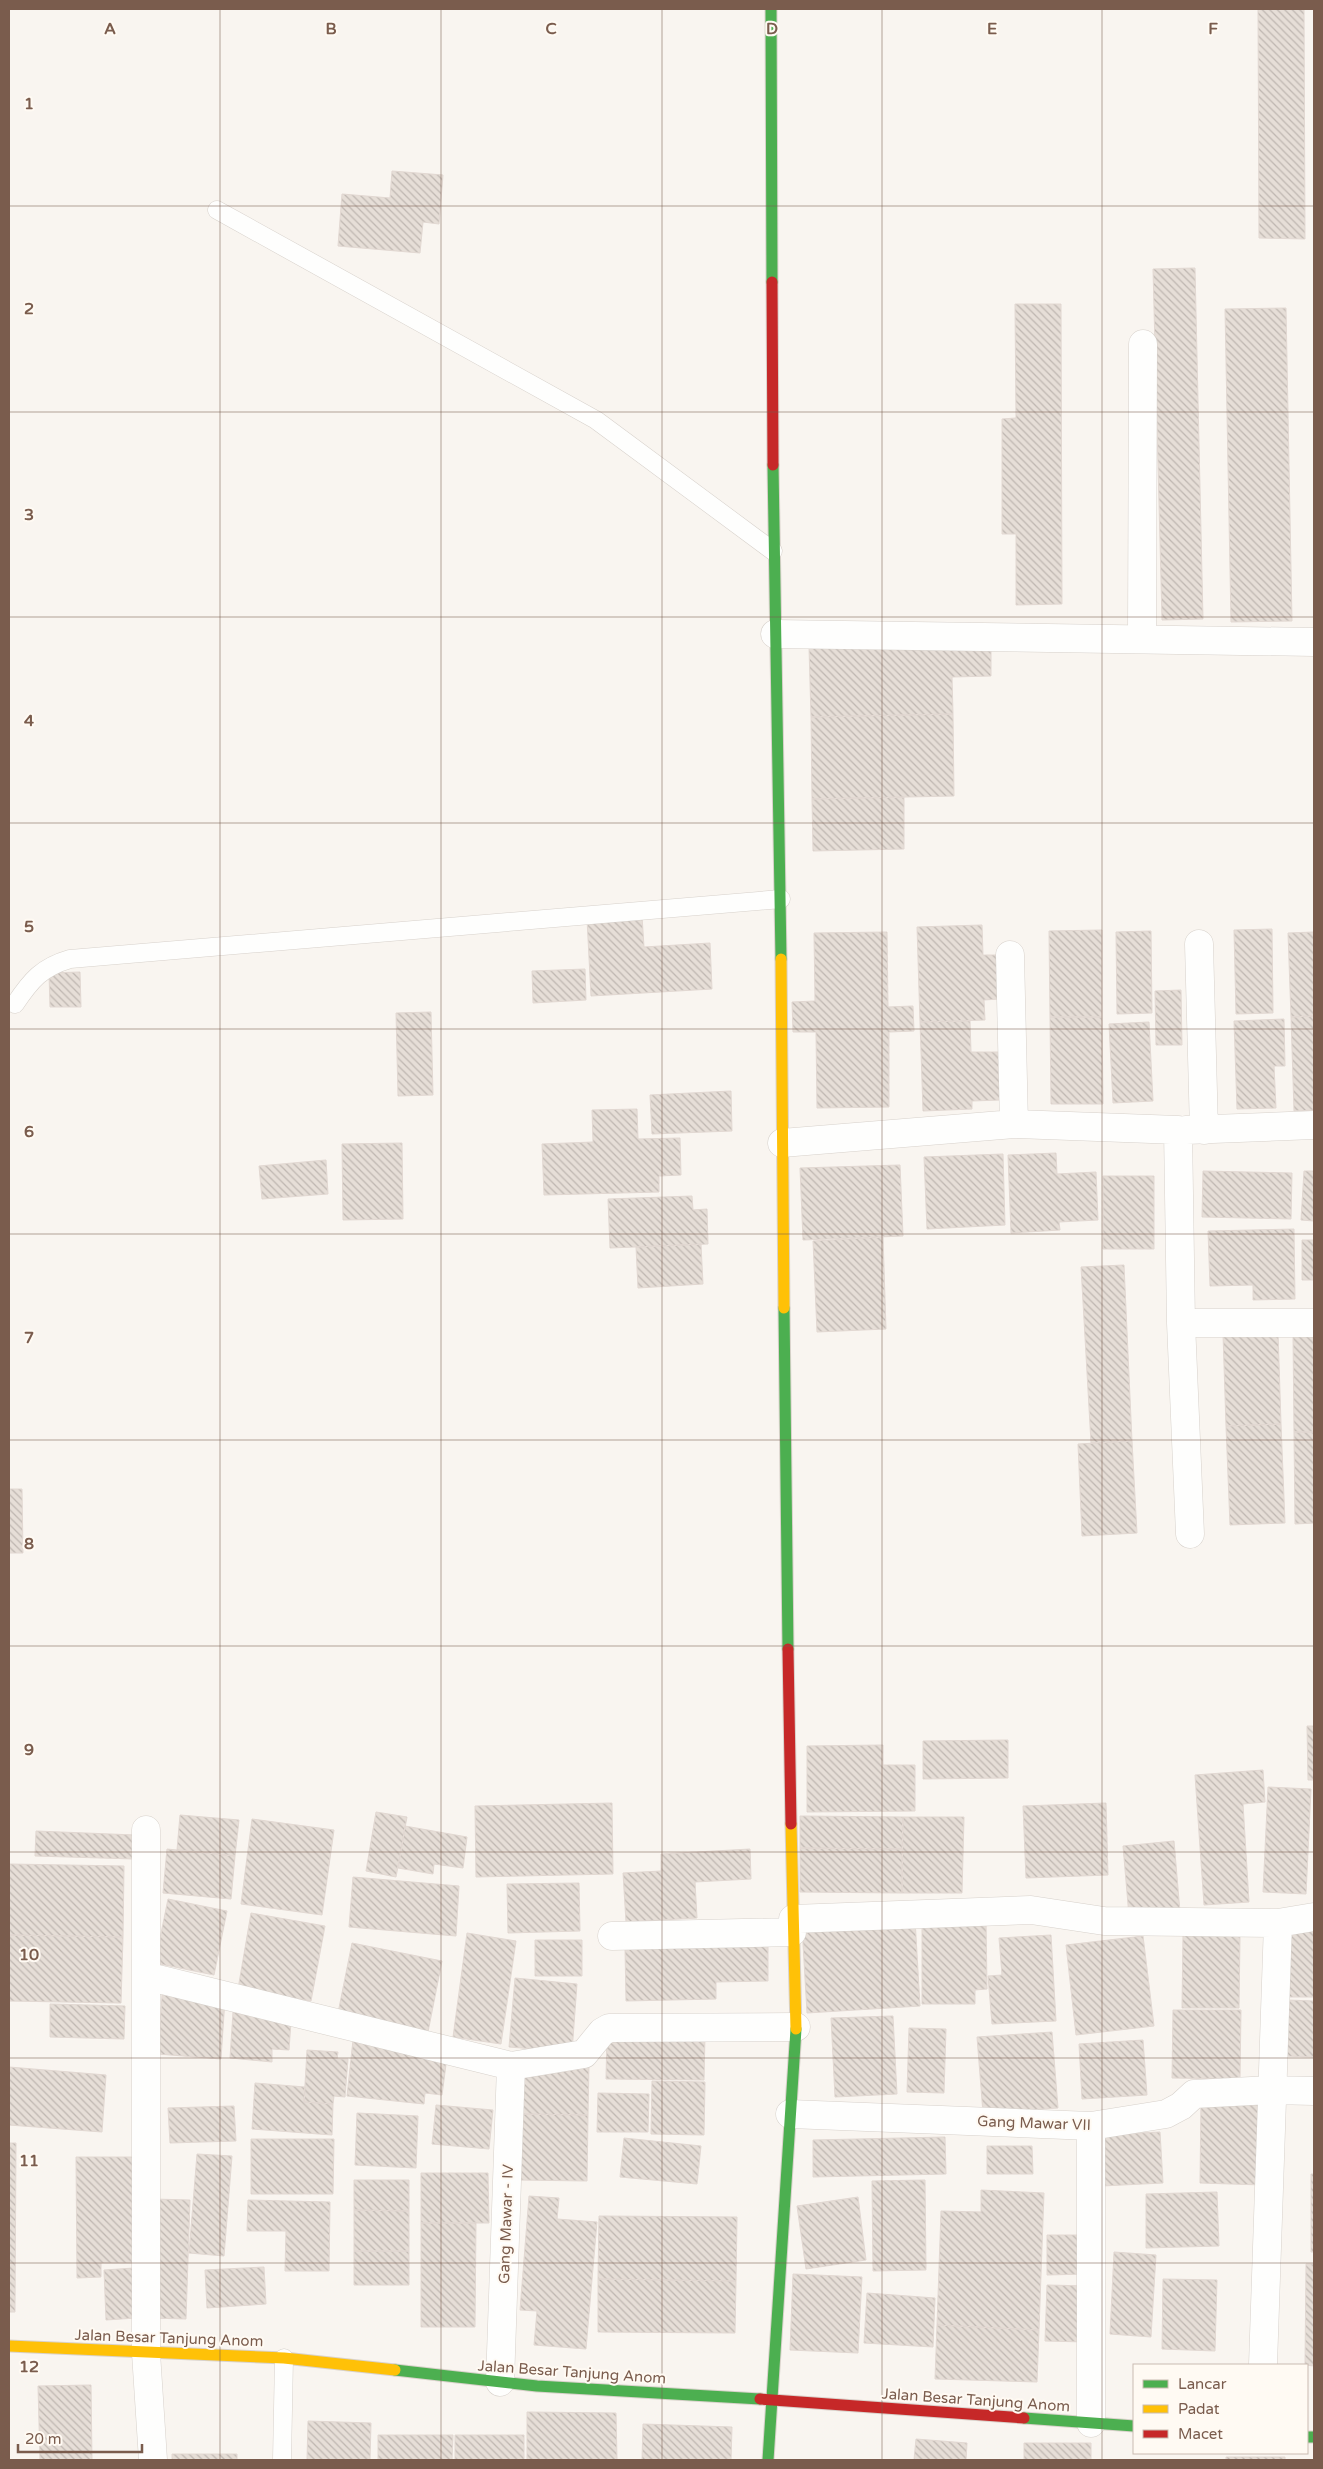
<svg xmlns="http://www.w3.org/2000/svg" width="1323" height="2469" viewBox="0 0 1323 2469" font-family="'Varela Round',sans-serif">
<defs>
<pattern id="building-back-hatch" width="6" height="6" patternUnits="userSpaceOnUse" patternTransform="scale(1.25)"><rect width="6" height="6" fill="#e6ded7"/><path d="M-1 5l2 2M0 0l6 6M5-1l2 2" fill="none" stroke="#bfb7b1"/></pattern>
</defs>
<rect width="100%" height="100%" fill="#f9f5f0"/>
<path fill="url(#building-back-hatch)" stroke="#e2d8d2" d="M1258,9h46l1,230 -46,-1z
M392,171l51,4 -4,49 -16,-2 -3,31 -82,-7 4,-52 48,4z
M1195,268l8,351 -41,1 -9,-351z
M1015,304h46l1,300 -46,1v-71h-14v-115l14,-1z
M1286,308l6,313 -61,1 -6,-313z
M991,644v32l-39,1 1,37 -142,3 -2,-70z
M953,714l1,82 -142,3 -1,-82z
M904,797v52l-91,2 -1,-52z
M642,916l2,31 66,-4 2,46 -121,7 -4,-77z
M982,925l1,30h16v44l-15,1 1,20 -65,2 -3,-95z
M1272,929l1,84 -37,1 -2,-84z
M1102,930v87h-52l-1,-86z
M1151,931l1,82 -35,1 -1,-82z
M887,932l1,75 25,-1 1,25 -25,1v75l-72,1 -1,-76h-23l-1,-30 23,-1 -1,-68z
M1314,932v84l-23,1 -3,-84z
M585,969l1,31 -53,3 -1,-32z
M80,972l1,35h-31l-1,-34z
M1181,990l1,55h-26l-1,-54z
M431,1012l2,83 -35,1 -2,-83z
M1314,1016v94l-20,1 -3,-94z
M1050,1017h52l1,87h-52z
M1284,1019l1,47h-11l2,42 -39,1 -3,-88z
M970,1021l1,31h28l1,48 -28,1v8l-49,2 -3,-89z
M1149,1022l4,79 -40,2 -4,-79z
M731,1091l1,40 -80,3 -2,-39z
M637,1109l1,30 42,-1 1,37 -22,1v16l-115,3 -2,-51 51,-2 -1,-32z
M402,1143l1,76 -60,1 -1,-76z
M1056,1153l1,21 39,-2 2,48 -39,2 1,8 -49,3 -3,-78z
M1003,1154l2,71 -78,4 -3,-72z
M326,1160l2,34 -66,5 -3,-33z
M900,1165l3,71 -100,4 -3,-72z
M1203,1171l89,2 -1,46 -89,-2z
M1304,1171h10v50l-13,-1z
M1103,1176h51v73h-51z
M692,1196l1,14 14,-1 1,35 -98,4 -2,-49z
M1294,1229l1,70 -42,1v-15l-43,1 -2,-55z
M883,1237l3,92 -69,3 -4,-91z
M1302,1240h12v40h-12z
M701,1244l2,40 -65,4 -2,-41z
M1124,1265l8,176 -41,2 -10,-176z
M1278,1332l3,92 -55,2 -3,-92z
M1293,1333h21v99h-20z
M1281,1424l4,99 -55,2 -4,-99z
M1294,1432h20v91l-19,1z
M1132,1441l5,92 -55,3 -4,-92z
M9,1489h13l1,64h-14z
M1307,1726h7v54h-6z
M1008,1740v38l-85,1v-38z
M883,1745v20h32v46l-108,1v-66z
M1263,1770l2,32 -22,2 6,98 -45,3 -9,-130z
M1268,1787l43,2 -5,105 -43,-2z
M612,1803l1,71 -137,3 -1,-71z
M1106,1803l2,72 -82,3 -3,-72z
M376,1812l31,5 -11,60 -30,-6z
M180,1815l59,5 -4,36 -58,-6z
M800,1816l103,1 -1,32 -102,-1z
M903,1817h61l-2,76h-60z
M252,1819l82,11 -12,85 -81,-11z
M405,1826l62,11 -4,31 -29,-4 -1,10 -35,-6z
M36,1831l99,4 -1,24 -99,-3z
M1174,1841l6,71 -51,4 -6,-70z
M800,1848l102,1v44l-102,-1z
M167,1849l68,7 -4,43 -68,-6z
M750,1849l1,30 -56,3 2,36 -71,4 -3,-49 38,-2v-17z
M9,1864l115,2 -1,71 -114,-2z
M353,1877l106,9 -3,50 -107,-9z
M579,1883l1,48 -72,2 -1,-49z
M168,1899l59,12 -13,64 -59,-12z
M251,1913l74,13 -14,75 -73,-12z
M915,1919l5,87 -113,7 -5,-87z
M986,1920l1,69 -12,1v14h-53v-83z
M1289,1929h25v68h-25z
M467,1933l49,8 -15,103 -48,-7z
M9,1935l114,2 -2,66 -112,-2z
M1051,1935l5,86 -64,3 -4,-48 14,-1 -3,-37z
M1183,1935l57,1 -1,72h-57z
M1143,1936l11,90 -78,9 -10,-90z
M535,1940h47v36h-47z
M352,1943l90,18 -14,71 -90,-19z
M768,1945v36l-52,1v17l-90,2 -1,-54z
M515,1978l62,6 -5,68 -63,-5z
M162,1995l63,4 -4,60 -63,-5z
M1287,2000l27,1v56l-29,-1z
M50,2004l75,2 -1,33 -74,-2z
M1173,2010h68l-1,69 -68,-1z
M233,2012l58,10 -2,28 -17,-1v13l-42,-4z
M893,2016l4,78 -62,3 -4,-79z
M909,2028l37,1 -2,64 -37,-1z
M1052,2032l6,76 -75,5 -6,-76z
M607,2033l98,1 -1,46 -98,-1z
M353,2040l94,17 -5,38 -17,-2 -1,11 -77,-8z
M1143,2040l4,55 -65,4 -3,-55z
M307,2050l31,2 -1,7h11l-3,38 -11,-1 -1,8 -29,-2z
M521,2063l68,1 -1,51 -68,-1z
M9,2067l97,8 -4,57 -93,-7z
M652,2081l53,1 -1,53 -53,-1z
M255,2083l50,4 -1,15 29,2 -1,31 -80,-6z
M598,2093l51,1 -1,38h-51z
M1201,2101l64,1 -2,83 -63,-2z
M436,2105l57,5 -4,39 -57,-5z
M234,2106l2,35 -66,2 -2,-35z
M357,2113l61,3 -2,52 -61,-3z
M520,2114l68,1 -1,66 -68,-1z
M1160,2132l3,51 -61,3 -3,-51z
M945,2137l1,37 -133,3v-37z
M624,2138l77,8 -4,38 -77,-7z
M251,2139h83l-1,55h-82z
M9,2143h7l-1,169h-6z
M987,2146h45l1,28h-46z
M197,2154l35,2 -8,100 -35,-3z
M76,2157h61l1,106h-37v14l-24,1z
M421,2173h67l1,50h-68z
M1311,2174h3v78h-3z
M354,2180h55v31l-55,-1z
M925,2180l1,90 -53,1 -1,-90z
M981,2190l63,3 -5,137 -102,-5 4,-114 40,1z
M1217,2192l2,54 -73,2v-54z
M529,2196l30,2 -2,21 40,3 -11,127 -52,-4 3,-34 -17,-1z
M858,2197l8,63 -60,9 -9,-63z
M153,2199l37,1 -4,119 -37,-1z
M248,2200l82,2 -1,69h-44l1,-40h-39z
M354,2210l55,1v40h-55z
M599,2216l138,1 -1,64 -138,-2z
M421,2223h55l-1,104h-54z
M1047,2235h38v39l-38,1z
M354,2251h55v34h-55z
M1114,2252l42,3 -5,82 -41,-3z
M1306,2264h8v102l-9,-1z
M264,2267l2,37 -59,4 -2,-38z
M134,2268l2,50 -30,2 -2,-50z
M793,2274l69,3 -4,76 -68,-3z
M598,2279l138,2 -1,52 -137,-1z
M1163,2279l54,1 -2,71 -53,-2z
M1047,2285l41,1 -2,56 -41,-1z
M867,2293l68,5 -2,49 -69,-4z
M937,2325l102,5 -2,52 -102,-3z
M91,2385l1,75h-52l-2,-74z
M527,2412l89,1 1,47h-90z
M308,2421l63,2 -1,37h-63z
M643,2424l89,3 -1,33h-89z
M378,2435h75l-1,25h-74z
M455,2435h69v25h-69z
M916,2439l51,4 -1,17h-52z
M1024,2443h67v17h-67z
M172,2454h65v6h-65z
M1226,2457h59v3h-59z"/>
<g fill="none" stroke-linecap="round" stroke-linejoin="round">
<defs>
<path id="lane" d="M217,210l379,210 177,131
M15,1004c16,-24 27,-37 55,-45l711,-60
M282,2460l2,-102"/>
<path id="street" d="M775,634l539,8
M1142,638l1,-294
M1199,944l5,186
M1010,955l4,169
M1186,1130l128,-5
M782,1143l232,-19 164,6 3,193h133
M1181,1323l9,211
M146,1830v523l7,107
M793,1919l238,-9 73,11 174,2 36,-6
M612,1936l180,-4
M146,1976l365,90 73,-12 18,-22 7,-4 187,-1
M790,2114l301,12 75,-12 15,-8 13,-12 77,-4 43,1
M1263,2365l15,-442
M500,2382l11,-316
M1091,2423v-297"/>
<path id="fast" d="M771,9l1,273
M773,465l8,494
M784,1308l4,341
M395,2370l142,16 223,13
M1024,2418l110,8
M1307,2437h7
M768,2460l28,-431"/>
<path id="slow" d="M781,959l3,349
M791,1824l5,205
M9,2346l275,12 111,12"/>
<path id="jam" d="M772,282l1,183
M788,1649l3,175
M760,2399l264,19"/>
</defs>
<use href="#lane" stroke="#d7d1cb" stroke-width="19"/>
<use href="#street" stroke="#d7d1cb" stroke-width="29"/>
<use href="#fast" stroke="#d9d2cb" stroke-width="13"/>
<use href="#slow" stroke="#d9d2cb" stroke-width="13"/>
<use href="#jam" stroke="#d9d2cb" stroke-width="13"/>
<use href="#lane" stroke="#fefefd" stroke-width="18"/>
<use href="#street" stroke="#fefefd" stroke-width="28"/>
<use href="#fast" stroke="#4caf50" stroke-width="11"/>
<use href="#slow" stroke="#ffc107" stroke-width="11"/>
<use href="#jam" stroke="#c62828" stroke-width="11"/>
</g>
<path fill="none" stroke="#7a5c4d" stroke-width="1" stroke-opacity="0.55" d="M220,9v2451M441,9v2451M662,9v2451M882,9v2451M1102,9v2451M9,206h1305M9,412h1305M9,617h1305M9,823h1305M9,1029h1305M9,1234h1305M9,1440h1305M9,1646h1305M9,1852h1305M9,2058h1305M9,2263h1305"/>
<g text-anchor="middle" stroke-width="4" stroke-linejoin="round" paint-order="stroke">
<g font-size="15" fill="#7a5c4d" stroke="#fffaf3">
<text transform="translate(1034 2123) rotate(2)" y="5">Gang Mawar VII</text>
<text transform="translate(506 2224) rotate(-88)" y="5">Gang Mawar - IV</text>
<text transform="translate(169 2338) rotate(2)" y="5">Jalan Besar Tanjung Anom</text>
<text transform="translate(572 2372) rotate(4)" y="5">Jalan Besar Tanjung Anom</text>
<text transform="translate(976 2400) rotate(4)" y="5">Jalan Besar Tanjung Anom</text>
</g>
</g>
<g font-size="16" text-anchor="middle" font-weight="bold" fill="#7a5c4d" stroke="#fffaf3" stroke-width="4" stroke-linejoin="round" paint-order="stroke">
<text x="110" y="34">A</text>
<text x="331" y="34">B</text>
<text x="551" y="34">C</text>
<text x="772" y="34">D</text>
<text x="992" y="34">E</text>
<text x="1213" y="34">F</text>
<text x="29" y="109">1</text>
<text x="29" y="314">2</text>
<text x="29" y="520">3</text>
<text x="29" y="726">4</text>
<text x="29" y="932">5</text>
<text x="29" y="1137">6</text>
<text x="29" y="1343">7</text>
<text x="29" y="1549">8</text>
<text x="29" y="1755">9</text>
<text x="29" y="1960">10</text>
<text x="29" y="2166">11</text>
<text x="29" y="2372">12</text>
</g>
<rect width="1323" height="2469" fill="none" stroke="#7a5c4d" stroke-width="20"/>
<rect x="1133" y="2364" width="175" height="90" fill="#fffaf3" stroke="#cabbb1"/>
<rect x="1143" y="2380" width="25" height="8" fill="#4caf50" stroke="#cabbb1"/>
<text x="1178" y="2389" font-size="15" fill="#7a5c4d">Lancar</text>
<rect x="1143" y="2405" width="25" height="8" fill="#ffc107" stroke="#cabbb1"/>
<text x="1178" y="2414" font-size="15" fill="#7a5c4d">Padat</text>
<rect x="1143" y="2430" width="25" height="8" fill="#c62828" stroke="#cabbb1"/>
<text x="1178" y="2439" font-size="15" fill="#7a5c4d">Macet</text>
<path d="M18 2444v8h124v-8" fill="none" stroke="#7a5c4d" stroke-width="2.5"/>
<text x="25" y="2444" font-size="15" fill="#7a5c4d" stroke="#fffaf3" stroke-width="4" paint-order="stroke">20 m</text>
</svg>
